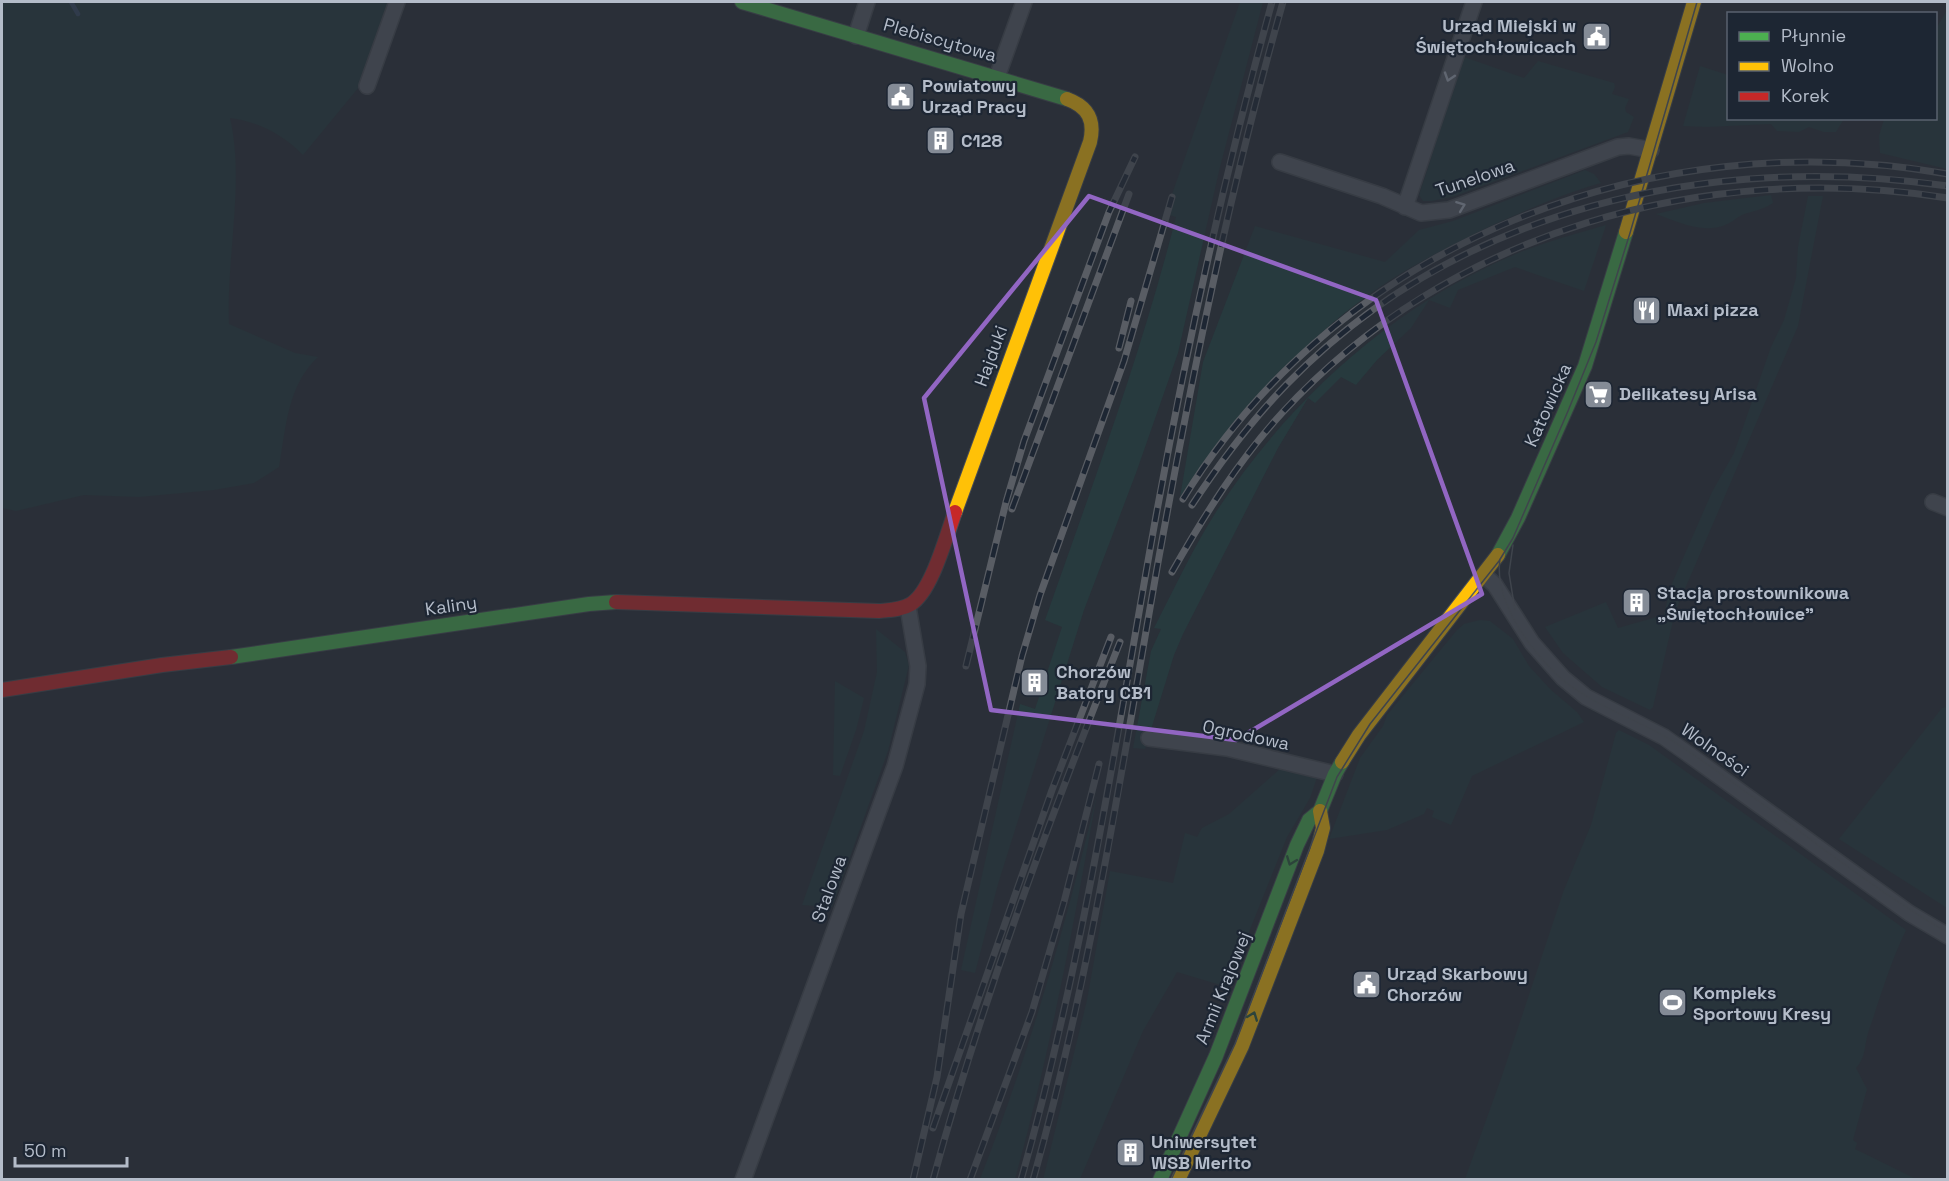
<svg xmlns="http://www.w3.org/2000/svg" width="1949" height="1181" viewBox="0 0 1949 1181" font-family="'Space Grotesk',sans-serif">
<rect width="100%" height="100%" fill="#2a3038"/>
<path fill="#273a3e" d="M2,2h386l-29,85 -56,68c-21,-21 -44,-33 -73,-37 15,64 -4,139 -1,206l66,29 23,4c-31,29 -32,71 -39,110l-25,16 -40,7 -75,7 -55,-2 -68,16 -14,-3z
M1240,2h23l-44,169 -41,182 -42,120 -52,137 -86,274 -23,89 -14,-3 59,-266 15,5 27,-82 -17,-7c47,-134 96,-265 131,-403l-11,-3z
M1947,10v159l-67,-16 -1,-17 5,-17 52,-1v-89z
M1464,57l60,21 14,-17 76,22 1,4 -3,7 17,5 -4,9 1,4 8,5 -6,15 -173,64 -23,5h-9l-4,-6z
M1700,66l28,9v43l116,1 -8,13h-12l-15,-5 -10,5 -22,-1 -6,-7 -64,3 -24,-1z
M1585,170l9,4 7,9c-36,10 -72,26 -106,41 -29,14 -57,28 -85,44 -96,56 -167,140 -230,229l23,-135 52,-136 130,36 34,-32 34,-9z
M1771,195l2,8c-10,7 -21,8 -31,12 -6,3 -11,8 -17,10 -23,9 -47,-3 -69,-11l48,-11z
M1808,196h15l-25,130 -123,286 -22,95 -3,3 -48,-23 -39,-34 -18,-26 61,-25 12,26 46,-13 6,-27 42,-96 22,-39 37,-106 13,-27 12,-42 2,-31z
M1606,225l-22,66 -69,-24 -57,23 -8,18 -21,-8 -18,28 -34,32 -21,25 -15,-8 -26,26 -7,-5 -30,50 -95,186 -9,21 -29,94 -12,-1 18,-97 10,-22 -7,-1c20,-39 39,-80 62,-116 74,-114 181,-210 307,-261 27,-10 55,-18 83,-26z
M1480,620l10,1 23,18 16,27 22,24 26,22 7,10 -112,54 -21,49 -19,-8 2,-6 -7,-3 -3,6 -37,16 -58,9 31,-81 23,-32 4,-11 70,-85 7,-6z
M876,629l29,23 4,13 -21,86 -56,156 -30,-2 62,-174 13,-59z
M835,681l29,17 -8,32 -16,46 -7,-1z
M1947,707h1l-1,201 -108,-69 103,-131z
M1619,730l30,15 257,185c-16,33 -26,68 -38,103 -4,14 -2,24 -12,35l11,21 -14,51 4,3 -2,6 61,30h-451l38,-106 61,-183 27,-65 25,-92z
M1281,768l36,9 -7,21 -23,39 -60,150 -50,-15 -34,59 -63,148 -37,1 44,-180 23,-129 63,12 12,-50 12,4 5,-9 27,-14z
M1097,794c-23,129 -47,259 -82,385h-35c49,-125 86,-254 117,-385z"/>
<g fill="none" stroke-linecap="round" stroke-linejoin="round">
<path stroke="#384963" stroke-width="4.5" d="M71,2l7,12"/>
<defs>
<path id="street" d="M856,36l11,-34
M997,77l27,-75
M367,86l30,-84
M1280,162l102,34 39,17 28,-3 169,-63 11,-1 22,4
M1405,207l69,-205
M1933,502l15,6
M1484,575l11,10 37,58 31,35 23,19 78,40 20,14 225,162 39,23
M1149,738l78,10 108,26
M743,1180l152,-414 22,-82 1,-18 -10,-59"/>
<path id="fast" d="M742,2l325,97
M1498,555l20,-37 67,-152 41,-134
M231,657l358,-53 27,-2
M1160,1180l56,-124 81,-211 12,-25 11,-9 15,-37 7,-12"/>
<path id="slow" d="M1626,232l68,-230
M955,512l135,-370c5,-21 -1,-35 -23,-43
M1342,762l17,-27 139,-180
M1178,1180l64,-134 75,-195 6,-23 -3,-17"/>
<path id="jam" d="M616,602l263,9c11,-1 22,-1 32,-7 21,-13 35,-68 44,-92
M2,690l160,-25 69,-8"/>
</defs>
<use href="#street" stroke="#484c53" stroke-width="18"/>
<use href="#fast" stroke="#484c53" stroke-width="16"/>
<use href="#slow" stroke="#484c53" stroke-width="16"/>
<use href="#jam" stroke="#484c53" stroke-width="16"/>
<use href="#street" stroke="#5a5e66" stroke-width="15"/>
<use href="#fast" stroke="#4caf50" stroke-width="14"/>
<use href="#slow" stroke="#ffc107" stroke-width="14"/>
<use href="#jam" stroke="#c62828" stroke-width="14"/>
<path stroke="#595d64" stroke-width="1.5" d="M1513,545l-4,28 6,37
M1500,559c-6,41 27,86 55,114 35,33 82,45 121,70 93,61 175,133 272,190
M1171,1180l64,-136 102,-267 33,-53 129,-163 14,-23 55,-127 28,-69 34,-109 67,-231"/>
<defs>
<path id="rail" d="M1119,348l12,-47
M1183,499c159,-259 470,-377 765,-325
M1192,505c29,-44 59,-84 95,-121 172,-177 423,-232 661,-198
M1012,509l117,-315
M1172,572c32,-56 66,-111 110,-159 168,-183 424,-253 666,-215
M966,666l40,-164 18,-61 85,-229 26,-55
M933,1128l119,-338 59,-153
M913,1180l24,-103 24,-163 61,-258 18,-61 84,-234 48,-164
M933,1180c50,-183 117,-362 187,-538
M970,1180l62,-168 32,-110 35,-138
M1021,1180c61,-214 94,-434 133,-653 32,-177 70,-352 118,-525
M1033,1180c58,-204 89,-415 126,-623 34,-187 72,-373 124,-555"/>
</defs>
<use href="#rail" stroke="#595d64" stroke-width="7"/>
<use href="#rail" stroke="#1d2633" stroke-width="4.5" stroke-dasharray="14" stroke-linecap="butt"/>
</g>
<defs><path id="oneway-chevron" d="M-2-3.5L2.5 0L-2 3.5" fill="none" stroke-width="1.6" stroke-linecap="round" stroke-linejoin="round" transform="scale(1.5)"/></defs>
<g stroke="#a2a9b5">
<use href="#oneway-chevron" transform="translate(1449 77) rotate(108)"/>
<use href="#oneway-chevron" transform="translate(1461 206) rotate(-21)"/>
</g>
<g stroke="#305d3f">
<use href="#oneway-chevron" transform="translate(1291 861) rotate(111)"/>
<use href="#oneway-chevron" transform="translate(1253 1016) rotate(-69)"/>
</g>
<path d="M0 0H1949V1181H0ZM1089,196l287,104 106,294 -246,146 -245,-30 -67,-312z" fill="#2a3038" fill-opacity=".55" fill-rule="evenodd"/>
<path fill="none" stroke="#9266c3" stroke-width="4.5" stroke-linejoin="round" d="M1089,196l287,104 106,294 -246,146 -245,-30 -67,-312z"/>
<defs>
<symbol id="civic-square" viewBox="-11 -11 22 22"><rect x="-9" y="-9" width="18" height="18" rx="4" fill="#848b96" stroke="#1d2633"/><path d="M-.6-6.5H3V-4.5H.6V-3L4-1V1h2V6H-6V1h2V-1L-.6-3ZM-1.2 2.5V6h2.4V2.5Z" fill="#fff"/></symbol>
<symbol id="building-square" viewBox="-11 -11 22 22"><rect x="-9" y="-9" width="18" height="18" rx="4" fill="#848b96" stroke="#1d2633"/><path d="M-4-6H4V6H1V3H-1V6H-4ZM-2.5-4.3h1.7v1.8h-1.7ZM.8-4.3h1.7v1.8H.8ZM-2.5-1h1.7V.8h-1.7ZM.8-1h1.7V.8H.8Z" fill="#fff"/></symbol>
<symbol id="restaurant-square" viewBox="-11 -11 22 22"><rect x="-9" y="-9" width="18" height="18" rx="4" fill="#848b96" stroke="#1d2633"/><path d="M-5-6h1v4h1v-4h1v4h1v-4h1v5L-1.5 .5V6h-2V.5L-5-1ZM5-6V6H3V1.5H1.5Q1.5-4 5-6Z" fill="#fff"/></symbol>
<symbol id="supermarket-square" viewBox="-11 -11 22 22"><rect x="-9" y="-9" width="18" height="18" rx="4" fill="#848b96" stroke="#1d2633"/><path d="M-6-5.5h2.5l.6 2H6L4.5 2H-2.5L-4.4-4H-6ZM-1.5 3.2a1.3 1.3 0 1 0 .1 0ZM3 3.2a1.3 1.3 0 1 0 .1 0Z" fill="#fff"/></symbol>
<symbol id="stadium-square" viewBox="-11 -11 22 22"><rect x="-9" y="-9" width="18" height="18" rx="4" fill="#848b96" stroke="#1d2633"/><path d="M0-5a6.5 5 0 1 0 0 10a6.5 5 0 1 0 0-10ZM-3.5-1.8h7v3.6h-7Z" fill="#fff"/></symbol>
</defs>
<g fill-rule="evenodd">
<use href="#civic-square" x="1580" y="20" width="33" height="33"/>
<use href="#civic-square" x="884" y="80" width="33" height="33"/>
<use href="#building-square" x="924" y="124" width="33" height="33"/>
<use href="#restaurant-square" x="1630" y="294" width="33" height="33"/>
<use href="#supermarket-square" x="1582" y="378" width="33" height="33"/>
<use href="#building-square" x="1620" y="586" width="33" height="33"/>
<use href="#building-square" x="1018" y="666" width="33" height="33"/>
<use href="#civic-square" x="1350" y="968" width="33" height="33"/>
<use href="#stadium-square" x="1656" y="986" width="33" height="33"/>
<use href="#building-square" x="1114" y="1136" width="33" height="33"/>
</g>
<g text-anchor="middle" stroke-width="4.5" stroke-linejoin="round" paint-order="stroke">
<g font-size="18" font-weight="bold" fill="#b4bcc9" stroke="#1d2633" text-anchor="start">
<text x="1576" y="32" text-anchor="end">Urząd Miejski w<tspan x="1576" dy="21">Świętochłowicach</tspan></text>
<text x="922" y="92">Powiatowy<tspan x="922" dy="21">Urząd Pracy</tspan></text>
<text x="961" y="147">C128</text>
<text x="1667" y="316">Maxi pizza</text>
<text x="1619" y="400">Delikatesy Arisa</text>
<text x="1657" y="599">Stacja prostownikowa<tspan x="1657" dy="21">„Świętochłowice”</tspan></text>
<text x="1056" y="678">Chorzów<tspan x="1056" dy="21">Batory CB1</tspan></text>
<text x="1387" y="980">Urząd Skarbowy<tspan x="1387" dy="21">Chorzów</tspan></text>
<text x="1693" y="999">Kompleks<tspan x="1693" dy="21">Sportowy Kresy</tspan></text>
<text x="1151" y="1148">Uniwersytet<tspan x="1151" dy="21">WSB Merito</tspan></text>
</g>
<g font-size="18" fill="#b4bcc9" stroke="#1d2633">
<text transform="translate(940 40) rotate(16)" y="6">Plebiscytowa</text>
<text transform="translate(1475 178) rotate(-19)" y="6">Tunelowa</text>
<text transform="translate(991 356) rotate(-70)" y="6">Hajduki</text>
<text transform="translate(1548 405) rotate(-66)" y="6">Katowicka</text>
<text transform="translate(451 606) rotate(-8)" y="6">Kaliny</text>
<text transform="translate(1246 735) rotate(12)" y="6">Ogrodowa</text>
<text transform="translate(1715 750) rotate(35)" y="6">Wolności</text>
<text transform="translate(829 889) rotate(-70)" y="6">Stalowa</text>
<text transform="translate(1223 988) rotate(-68)" y="6">Armii Krajowej</text>
</g>
</g>
<rect width="1949" height="1181" fill="none" stroke="#b4bcc9" stroke-width="6"/>
<rect x="1727" y="12" width="210" height="108" fill="#1d2633" stroke="#59626f" stroke-width="1.5"/>
<rect x="1739" y="32" width="30" height="9" fill="#4caf50" stroke="#59626f" stroke-width="1.5"/>
<text x="1781" y="42" font-size="18" fill="#b4bcc9">Płynnie</text>
<rect x="1739" y="62" width="30" height="9" fill="#ffc107" stroke="#59626f" stroke-width="1.5"/>
<text x="1781" y="72" font-size="18" fill="#b4bcc9">Wolno</text>
<rect x="1739" y="92" width="30" height="9" fill="#c62828" stroke="#59626f" stroke-width="1.5"/>
<text x="1781" y="102" font-size="18" fill="#b4bcc9">Korek</text>
<path d="M15 1157v9h112v-9" fill="none" stroke="#b4bcc9" stroke-width="3"/>
<text x="24" y="1157" font-size="18" fill="#b4bcc9" stroke="#1d2633" stroke-width="4.5" paint-order="stroke">50 m</text>
</svg>
